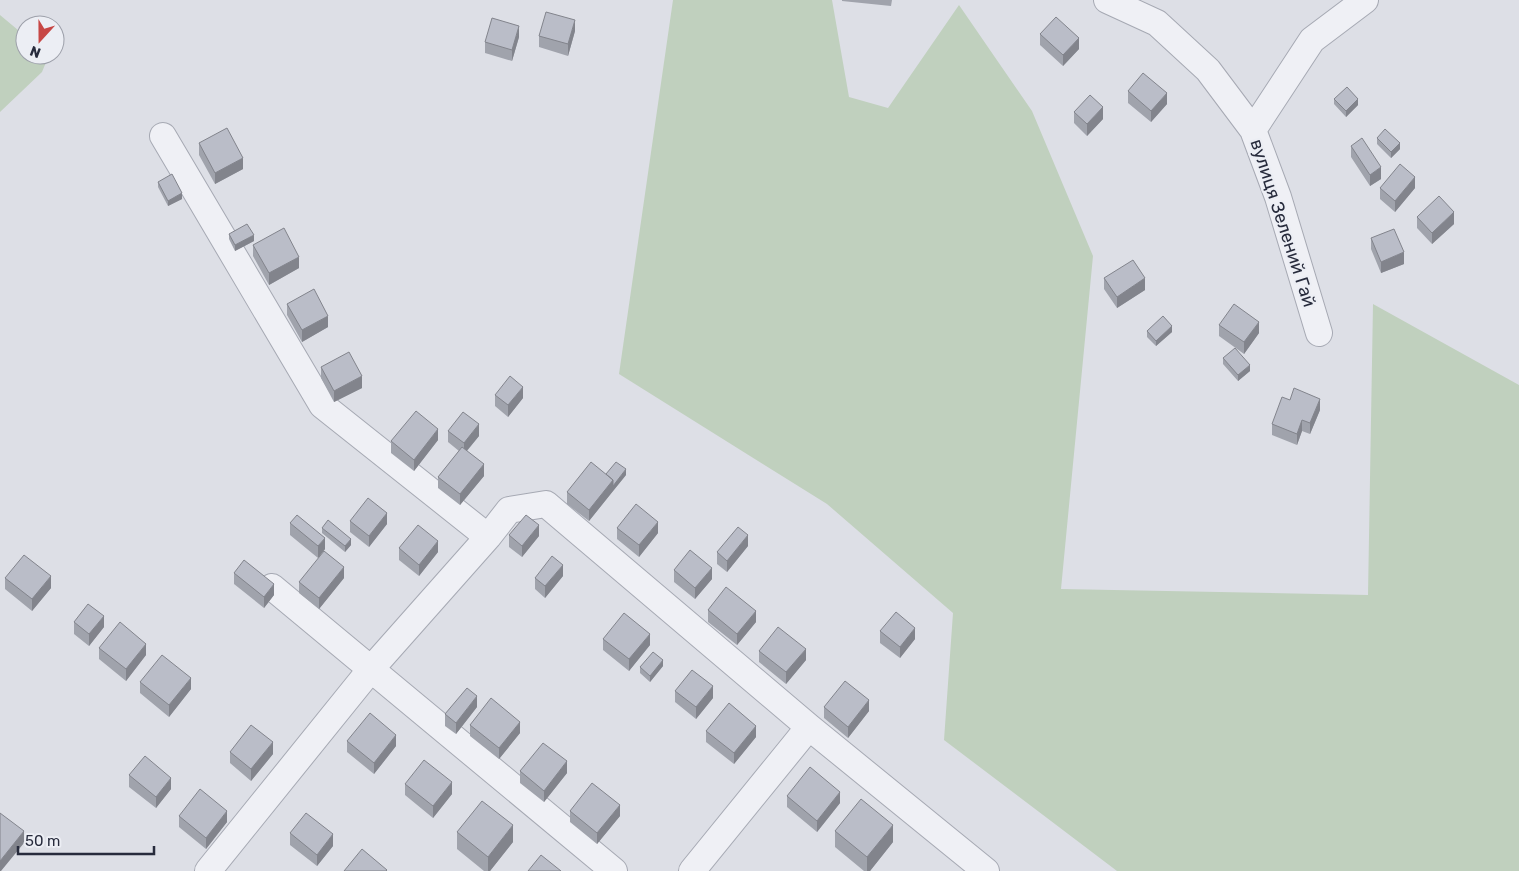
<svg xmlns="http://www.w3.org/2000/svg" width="1519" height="871" viewBox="0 0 1519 871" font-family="Rubik,sans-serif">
<rect width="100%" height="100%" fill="#dddfe6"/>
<path fill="#c0d0be" d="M673,0h159l17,97 39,11 71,-103 73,106 61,145 -32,333 307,6 5,-291 146,81v486h-402l-173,-131 9,-127 -126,-109 -208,-130z
M0,15l18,15 7,3v22h24l-7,17 -42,40z"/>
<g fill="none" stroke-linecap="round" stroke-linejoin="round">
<defs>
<path id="minor" d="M1107,0l50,23 51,47 45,60 25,67 41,136
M1253,130l59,-90 53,-40
M163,136l159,269 166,132
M272,587l342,284
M208,871l163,-202 117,-132 21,-27 37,-6 263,223 177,144
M692,871l117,-144"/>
</defs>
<use href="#minor" stroke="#a6a9b3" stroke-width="28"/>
<use href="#minor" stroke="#eff0f5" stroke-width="26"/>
</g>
<path fill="#a0a3ac" d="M842,0h50l-1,6 -49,-5z
M575,31l-7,25 -29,-9v-11z
M1040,34l39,15 -16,17 -23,-21z
M519,37l-7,24 -27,-8v-11z
M1128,91l39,13 -16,18 -23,-19z
M1334,99l24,6 -12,12 -12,-13z
M1074,112l29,7 -16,17 -13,-13z
M1377,138l23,11 -9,9 -14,-14z
M199,143l44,26 -28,15 -16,-29z
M1351,146l30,33 -11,7 -19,-29z
M158,182l24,17 -14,7 -10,-19z
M1380,188h35l-20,24 -15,-13z
M1417,217l37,7 -22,20 -15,-16z
M229,234l25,7 -19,10 -6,-12z
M1371,238l33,26 -23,9 -10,-24z
M253,245l46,23 -30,17 -16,-29z
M1104,278l41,12 -28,18 -13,-19z
M287,304l41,23 -26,15 -15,-27z
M1219,325l40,8 -15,21 -25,-18z
M1147,331l25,1 -16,14 -9,-9z
M1223,358l27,13 -12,10 -15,-17z
M321,367l41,21 -28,14 -13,-24z
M495,395l28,3 -15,19 -13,-11z
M1320,410l-10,24 -8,-3 -5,14 -25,-10v-11z
M448,431l31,5 -12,15 17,25 -24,29 -22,-17v-11l21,-26 -11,-9z
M438,440l-24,31 -23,-18v-12z
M626,475l-37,46 -22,-17v-12z
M350,521l37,3 -18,23 -19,-15z
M290,523l35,26 -7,9 -28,-23z
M322,528l29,17 -6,7 -23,-19z
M617,528l41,5 -19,24 -22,-18z
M509,535l30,1 -17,21 -13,-10z
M748,546l-21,26 -10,-8v-12z
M399,548l39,4 -19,24 -20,-16z
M674,570l38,9 -17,20 -21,-17z
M234,573l40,22 -10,13 -30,-24z
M563,576l-18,22 -10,-9v-11z
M5,578l46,10 -19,23 -27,-22z
M344,578l-25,31 -20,-16v-11z
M708,610l48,12 -19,23 -29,-23z
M74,622l30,5 -15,19 -15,-12z
M880,631l35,8 -15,19 -20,-15z
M603,639l47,6 -21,26 -26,-21z
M99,648l47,7 -20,26 -27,-22z
M759,651l47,9 -20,24 -27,-22z
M663,666l-13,16 -10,-9v-6z
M140,682l51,7 -22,28 -29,-24z
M675,691l38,7 -17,21 -21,-17z
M477,707l-21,27 -11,-8v-12z
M824,707l45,4 -21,27 -24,-20z
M470,725l50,8 -21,26 -29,-23z
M706,731l50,6 -22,27 -28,-22z
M347,741l49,5 -22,28 -27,-22z
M230,752l43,2 -22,27 -21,-18z
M520,771l47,2 -23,29 -24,-19z
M129,775l42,14 -15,19 -27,-21z
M405,784l47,10 -19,24 -28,-23z
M787,796l53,7 -23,29 -30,-25z
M570,811l50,5 -23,28 -27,-22z
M179,816l48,6 -21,27 -27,-22z
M835,831l58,11 -23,29h-6l-29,-24z
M457,832l56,10 -23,29h-6l-27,-22z
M290,833l43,13 -16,20 -27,-21z"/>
<path fill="#82848c" d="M575,20v11l-7,25v-12z
M519,26v11l-7,24v-11z
M1079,38v11l-16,17v-11z
M1167,93v11l-16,18v-11z
M1358,99v6l-12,12v-6z
M1103,107v12l-16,17v-12z
M1400,143v6l-9,9v-6z
M243,158v11l-28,15v-11z
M1381,167v12l-11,7v-11z
M1415,177v11l-20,24v-11z
M182,193v6l-14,7v-5z
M1454,212v12l-22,20v-11z
M254,235v6l-19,10v-6z
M1404,252v12l-23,9v-11z
M299,257v11l-30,17v-12z
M1145,278v12l-28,18v-11z
M328,316v11l-26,15v-12z
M1259,322v11l-15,21v-12z
M1172,326v6l-16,14v-5z
M1250,365v6l-12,10v-6z
M362,376v12l-28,14v-11z
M523,387v11l-15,19v-12z
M1320,399v11l-10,24v-11z
M1302,420v11l-5,14v-11z
M479,424v12l-15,18v-11z
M438,429v11l-24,31v-11z
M484,464v12l-24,29v-11z
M626,469v6l-13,16v-5z
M613,480v11l-24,30v-11z
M387,513v11l-18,23v-11z
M658,522v11l-19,24v-12z
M539,525v11l-17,21v-11z
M748,535v11l-21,26v-11z
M325,538v11l-7,9v-12z
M351,539v6l-6,7v-6z
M438,541v11l-19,24v-11z
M563,565v11l-18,22v-12z
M344,567v11l-25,31v-11z
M712,568v11l-17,20v-11z
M51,576v12l-19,23v-12z
M274,584v11l-10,13v-11z
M756,611v11l-19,23v-11z
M104,616v11l-15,19v-12z
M915,628v11l-15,19v-11z
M650,634v11l-21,26v-12z
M146,644v11l-20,26v-12z
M806,649v11l-20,24v-12z
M663,660v6l-13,16v-6z
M191,678v11l-22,28v-12z
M713,686v12l-17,21v-12z
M477,696v11l-21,27v-11z
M869,700v11l-21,27v-11z
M520,722v11l-21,26v-11z
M756,726v11l-22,27v-11z
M396,735v11l-22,28v-11z
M273,742v12l-22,27v-12z
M567,761v12l-23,29v-11z
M171,778v11l-15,19v-11z
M452,782v12l-19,24v-12z
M840,792v11l-23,29v-11z
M620,805v11l-23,28v-11z
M227,811v11l-21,27v-11z
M513,825v17l-23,29h-2v-14z
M893,825v17l-23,29h-3v-14z
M24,831v12l-23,28h-1v-10z
M333,834v12l-16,20v-11z"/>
<path fill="#babdc8" stroke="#82848c" d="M546,12l29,8 -7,24 -29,-8z
M1056,17l23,21 -16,17 -23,-21z
M492,18l27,8 -7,24 -27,-8z
M1143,73l24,20 -16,18 -23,-20z
M1347,87l11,12 -12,12 -12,-12z
M1090,95l13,12 -16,17 -13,-12z
M227,128l16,30 -28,15 -16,-30z
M1385,129l15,14 -9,9 -14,-14z
M1362,138l19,29 -11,8 -19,-29z
M1400,164l15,13 -20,24 -15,-13z
M172,174l10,19 -14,8 -10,-19z
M1439,196l15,16 -22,21 -15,-16z
M247,224l7,11 -19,10 -6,-11z
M284,228l15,29 -30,16 -16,-28z
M1394,229l10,23 -23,10 -10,-24z
M1133,260l12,18 -28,19 -13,-19z
M314,289l14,27 -26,14 -15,-26z
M1234,304l25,18 -15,20 -25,-17z
M1163,316l9,10 -16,15 -9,-10z
M1235,348l15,17 -12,10 -15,-17z
M349,352l13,24 -28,15 -13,-24z
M510,376l13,11 -15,18 -13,-10z
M1294,388l26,11 -10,24 -8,-3 -5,14 -25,-10 10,-27 8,3z
M416,411l22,18 -24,31 -23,-19z
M463,412l16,12 -15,19 -16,-12z
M462,447l22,17 -24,30 -22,-17z
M591,462l22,18 -24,30 -22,-18z
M616,462l10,7 -13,17v-6l-7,-6z
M368,498l19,15 -18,23 -19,-15z
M636,504l22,18 -19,23 -22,-17z
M297,515l28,23 -7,8 -28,-23z
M526,515l13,10 -17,21 -13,-11z
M328,520l23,19 -6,7 -23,-18z
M418,525l20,16 -19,24 -20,-17z
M738,527l10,8 -21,26 -10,-9z
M690,550l22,18 -17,20 -21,-18z
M324,551l20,16 -25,31 -20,-16z
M24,555l27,21 -19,23 -27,-21z
M552,556l11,9 -18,21 -10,-8z
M244,560l30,24 -10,13 -30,-24z
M726,587l30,24 -19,23 -29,-24z
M88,604l16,12 -15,18 -15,-12z
M896,612l19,16 -15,19 -20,-16z
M624,613l26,21 -21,25 -26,-20z
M120,622l26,22 -20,25 -27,-21z
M778,627l28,22 -20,23 -27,-21z
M653,652l10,8 -13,16 -10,-9z
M162,655l29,23 -22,27 -29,-23z
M692,670l21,16 -17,21 -21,-16z
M845,681l24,19 -21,27 -24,-20z
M467,688l10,8 -21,27 -11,-9z
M491,698l29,24 -21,26 -29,-23z
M729,703l27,23 -22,27 -28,-22z
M370,713l26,22 -22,28 -27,-22z
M251,725l22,17 -22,27 -21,-17z
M543,743l24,18 -23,30 -24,-20z
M145,756l26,22 -15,19 -27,-22z
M424,760l28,22 -19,24 -28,-22z
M810,767l30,25 -23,29 -30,-25z
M592,783l28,22 -23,28 -27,-22z
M200,789l27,22 -21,27 -27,-22z
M861,799l32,26 -26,32 -32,-26z
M482,801l31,24 -25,32 -31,-25z
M0,813l24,18 -24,30z
M306,813l27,21 -16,21 -27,-22z
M362,849l25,21 -1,1h-42z
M541,855l20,16h-33z"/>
<g text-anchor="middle" stroke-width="4.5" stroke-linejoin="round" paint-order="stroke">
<g font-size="18" fill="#272b3c" stroke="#eceef4">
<text transform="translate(1283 223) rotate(72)" y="6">вулиця Зелений Гай</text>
</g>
</g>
<g transform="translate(40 40) rotate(201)"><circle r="24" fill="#eceef4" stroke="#9da0aa"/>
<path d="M0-4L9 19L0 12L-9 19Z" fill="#c74745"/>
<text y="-8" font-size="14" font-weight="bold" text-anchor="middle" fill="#272b3c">N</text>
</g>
<path d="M18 846v8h136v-8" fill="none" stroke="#272b3c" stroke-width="2.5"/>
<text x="25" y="846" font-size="15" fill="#272b3c" stroke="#eceef4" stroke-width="4" paint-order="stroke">50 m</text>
</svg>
